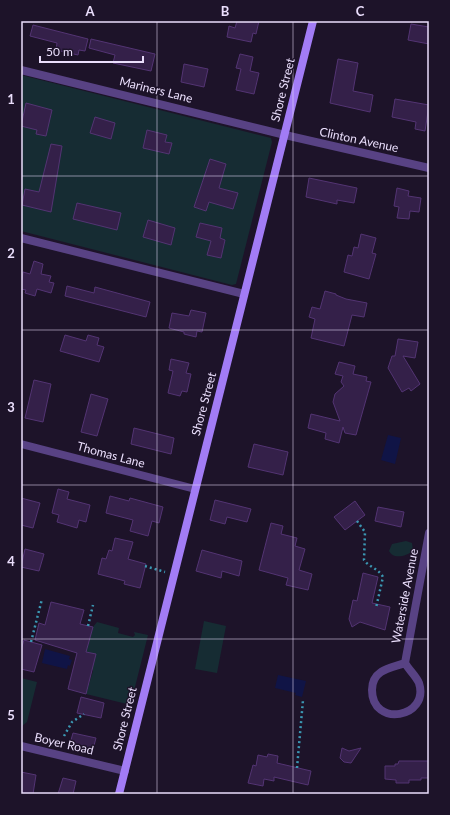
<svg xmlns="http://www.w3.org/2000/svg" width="450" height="815" viewBox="0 0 450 815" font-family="Lato,sans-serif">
<rect width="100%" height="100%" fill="#1d1329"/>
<path fill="#162c33" d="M21,75l250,63 1,4 -36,142 -4,1 -211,-54z
M406,541l6,2 1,8c-7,5 -19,9 -24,0l3,-7z
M204,621l22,5 -9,47 -22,-4z
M97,622l22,6 -1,5 15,4 2,-2 -1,-3 14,3 -17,68 -4,1 -41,-10 7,-23 -7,-19 7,-25z
M21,678l16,4 -10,40 -5,4z"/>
<path fill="#101446" d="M388,435l13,3 -6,26 -14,-4z
M45,649l25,7 -1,3 3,1 -2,6 -2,-1 -1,4 -25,-6z
M278,675l28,6 -4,16 -7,-2 1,-2 -21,-5z"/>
<path fill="#342049" stroke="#533473" d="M237,21h22l-3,13 -3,-1 -2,9 -24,-5 2,-11 6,2z
M411,24l18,3v17l-21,-4z
M33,25l55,14 -3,12 -6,-1 -1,5 -22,-5 1,-7 -27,-7z
M91,39l64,15 -4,17 -38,-8 2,-8 -26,-7z
M240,54l13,3 -3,14 9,2 -5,21 -18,-4 5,-21 -5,-1z
M338,59l20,4 -5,28 20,4 -3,17 -40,-9z
M184,64l24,5 -4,18 -23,-5z
M395,99l34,6 -4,26 -10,-2 1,-7 -24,-5z
M26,103l26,7 -6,26 -10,-2 1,-4 -16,-4z
M95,117l20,6 -4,16 -21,-6z
M147,130l20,5 -2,7 7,1 -3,11 -26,-6z
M51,144l11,2 -11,66 -29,-7 3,-16 14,3z
M210,159l16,5 -7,24 19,5 -5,16 -24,-7 -3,9 -12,-4z
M309,178l48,10 -3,15 -17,-3v4l-31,-7z
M397,188l12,3 -1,5 13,2 -2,14 -9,-1 -1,8 -12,-1 2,-11 -5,-1z
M77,203l44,10 -4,17 -44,-11z
M148,220l27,8 -4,17 -28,-8z
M200,223l22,5 -2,10 5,2 -4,18 -14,-3 4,-14 -15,-4z
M361,234l15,4 -4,15 4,1 -7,25 -25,-7 4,-17 4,1 2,-9 4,1z
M34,261l9,3 -2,10 10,2 -2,6 5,1 -3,10 -14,-4 -2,7 -10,-3 1,-3 -5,-1 2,-17 7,2z
M67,286l27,7 1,-6 55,15 -4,15 -81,-21z
M325,291l11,3v1l10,4 21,4 -3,14 -12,-2 -8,31 -33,-8 4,-19 -6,-2 3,-10 8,2z
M191,310l15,3 -4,19 -5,-1 -1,6 -12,-3v-2l-15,-4 3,-15 17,3z
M65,335l21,6 2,-6 11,3 -2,7 7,2 -5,15 -39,-11z
M398,339l20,3 -3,16 -12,-2 17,28 -9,7 -2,-3 -7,4 -14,-24 4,-12h3z
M171,359l18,4 -3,10 5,1 -4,18 -5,-1 -2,5 -12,-3 5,-22 -4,-1z
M339,362l16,4 -2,8 14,3 -1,4 5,1 -15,53 -11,-2 -2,-6 -4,16 -14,-4 1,-6 -18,-5 3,-14 29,7 -7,-19 2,-8 9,-8 -3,-4 2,-6 -8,-2z
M34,380l17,4 -8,38 -18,-4z
M91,394l17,5 -11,37 -16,-4z
M134,428l40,10 -3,16 -40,-10z
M254,444l34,8 -5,23 -35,-8z
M58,489l11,3 -2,7 23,6 -4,17 -7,-2 -2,8 -20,-6 2,-7 -7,-2z
M110,496l19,5 1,-3 33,9 -4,16 -7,-2 -4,15 -18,-5 3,-11 -27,-7z
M21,498l19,5 -7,25 -12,-3z
M215,500l36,9 -4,13 -20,-5 -2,7 -15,-4z
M355,501l10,14 -20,15 -11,-13z
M378,507l26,5 -3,15 -26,-6z
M271,523l12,3 -2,8 16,4 -2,8 10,3 -6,21 13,4 -4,16 -22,-5 2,-7 -29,-8z
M115,538l18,4 -5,17 18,5 -6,24 -16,-4 1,-3 -27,-7 4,-16 4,1 3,-9 3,1z
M25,549l19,5 -5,17 -18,-4z
M202,550l40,11 -3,15 -17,-5 -1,7 -25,-7z
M363,573l15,4 -6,26 18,4 -5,23 -25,-8 -8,5 -3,-8 4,-19 4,1z
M51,602l33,8 -4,14 13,3 -7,25 10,2 -10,40 -18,-5 9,-36 -42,-13 4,-17 6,2z
M24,640l18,5 -8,27 -13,-3v-19z
M81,697l23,6 -3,15 -24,-5z
M73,733l23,5 -4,15 -23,-6z
M342,748l7,3 12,-3 -10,15 -7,-1 -4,-4z
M268,754l10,2 -1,7 34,8 -3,14 -34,-8v4l-10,-2 -1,7 -15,-3 5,-18 3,1 2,-11 9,2z
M399,761h30v17h-8v2h-12v3h-13v-3l-11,-1v-13h10v-2h3z
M21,772l15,3 -3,19h-12z
M63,778l13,3 -3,13h-15z"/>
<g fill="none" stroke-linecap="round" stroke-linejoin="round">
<path stroke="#3b98b3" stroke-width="2.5" stroke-dasharray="2 3" stroke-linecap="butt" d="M357,521l8,11 -1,28c5,7 15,9 19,17l-7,31
M145,566l20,6
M88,626l5,-21
M31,642l11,-43
M64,736l8,-14 12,-8
M297,768l6,-68"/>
<path stroke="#584284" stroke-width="8" d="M21,70l264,65
M21,238l223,56
M21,444l174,45
M405,663c4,7 11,13 14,20 11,35 -47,45 -47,7 0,-7 3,-14 9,-18 7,-5 16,-6 24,-9z
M405,663l24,-130
M21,746l104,25"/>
<path stroke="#584284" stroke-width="8" d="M285,135l144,33"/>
<path stroke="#a27cf5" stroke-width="8" d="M119,794l194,-773"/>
</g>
<path fill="none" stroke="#eadefc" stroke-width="1" stroke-opacity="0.55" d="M157,21v773M293,21v773M21,176h408M21,330h408M21,485h408M21,639h408"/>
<g text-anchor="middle" stroke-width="3" stroke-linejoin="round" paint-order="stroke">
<g font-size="12" fill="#eadefc" stroke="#1d1329">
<text transform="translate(156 90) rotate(14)" y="4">Mariners Lane</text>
<text transform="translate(283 90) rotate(-76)" y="4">Shore Street</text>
<text transform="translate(359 140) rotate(12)" y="4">Clinton Avenue</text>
<text transform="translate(204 404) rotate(-75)" y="4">Shore Street</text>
<text transform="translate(111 455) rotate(15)" y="4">Thomas Lane</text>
<text transform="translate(405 596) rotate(-79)" y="4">Waterside Avenue</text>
<text transform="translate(125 719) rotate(-76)" y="4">Shore Street</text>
<text transform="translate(64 744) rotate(13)" y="4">Boyer Road</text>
</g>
</g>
<rect width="450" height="815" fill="none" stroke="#1d1329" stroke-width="44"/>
<path d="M40 56v6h103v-6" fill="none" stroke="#eadefc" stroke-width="2"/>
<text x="46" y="56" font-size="12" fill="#eadefc" stroke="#1d1329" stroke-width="3" paint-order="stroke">50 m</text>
<rect x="22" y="22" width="406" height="771" fill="none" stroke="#eadefc" stroke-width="1.5"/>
<g font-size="13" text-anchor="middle" font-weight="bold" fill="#eadefc">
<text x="90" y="16">A</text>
<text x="225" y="16">B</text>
<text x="360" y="16">C</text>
<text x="11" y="104">1</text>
<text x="11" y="258">2</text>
<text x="11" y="412">3</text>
<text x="11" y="566">4</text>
<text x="11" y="720">5</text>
</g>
</svg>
